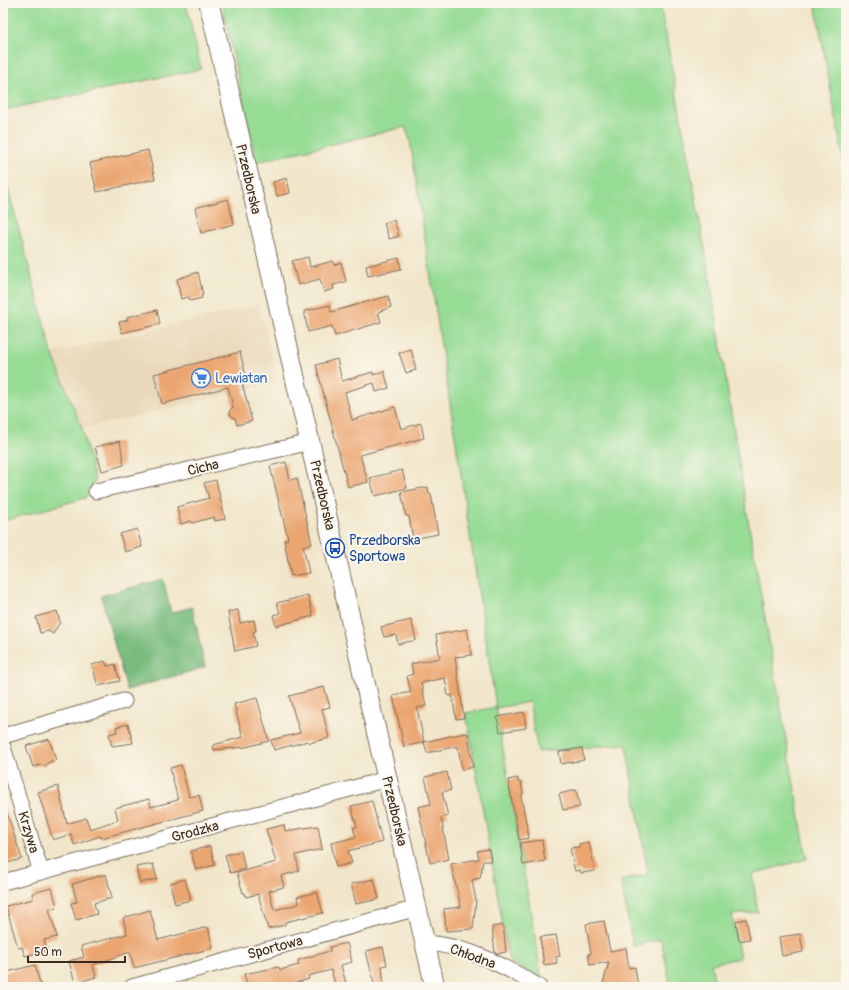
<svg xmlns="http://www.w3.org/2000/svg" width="849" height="990" viewBox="0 0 849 990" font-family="Pangolin,sans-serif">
<rect width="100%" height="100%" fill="#fbf7ec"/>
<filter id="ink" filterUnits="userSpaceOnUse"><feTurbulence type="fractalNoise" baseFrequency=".025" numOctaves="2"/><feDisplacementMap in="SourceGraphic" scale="8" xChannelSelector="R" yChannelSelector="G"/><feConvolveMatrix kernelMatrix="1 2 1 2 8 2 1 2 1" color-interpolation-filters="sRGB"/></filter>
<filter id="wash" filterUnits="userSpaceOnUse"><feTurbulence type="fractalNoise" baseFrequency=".012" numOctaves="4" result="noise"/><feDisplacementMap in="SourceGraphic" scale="16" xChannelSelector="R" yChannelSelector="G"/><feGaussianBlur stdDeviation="0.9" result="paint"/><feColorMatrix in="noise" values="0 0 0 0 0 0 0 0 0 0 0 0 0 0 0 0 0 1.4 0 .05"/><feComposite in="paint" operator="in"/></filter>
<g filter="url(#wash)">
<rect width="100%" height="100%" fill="#f1e6ca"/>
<path fill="#e9d9ba" d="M259,305l19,77 -196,47 -30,-76z"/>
<path fill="#97dc95" stroke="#69835a" d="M3,3h183l15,66 -198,41z
M222,3h438l49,269 40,254 58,333 -55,15 6,38 -26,3 8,43 -29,6 5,23h-45l-10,-48 -28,7 -12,-65 27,-7 -22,-130 -88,8 -9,-50 -33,6 46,271 -33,-18 -43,-248 30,-6 -86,-567 -5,-13 -149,35z
M815,3h31v171z
M3,170l49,183 30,76 13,52 -10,17 -82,23v-173c2,-13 11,-36 0,-47z"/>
<path fill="#79bc7e" stroke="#5a734e" d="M163,579l8,34 21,-6 13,60 -78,23 -26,-94z"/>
<g id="blocks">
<path fill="#eba56f" d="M148,150l7,29 -58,13 -7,-29z
M287,178l3,15 -13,3 -4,-14z
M228,199l6,25 -33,9 -6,-25z
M394,220l5,16 -10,3 -5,-16z
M308,257l2,10 23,-6 1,4 7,-3 5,20 -13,3 1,4 -10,3 -4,-13 -22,6 -6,-24z
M399,258l2,11 -33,7 -2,-10z
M198,272l5,23h-2l1,3 -12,3 -1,-4 -8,2 -4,-20z
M388,296l3,11 -13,5 3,10 -46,14 -3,-10 -24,6 -4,-21 26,-6 1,7z
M157,310l3,14 -38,9 -3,-11 9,-2 -1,-3z
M411,349l5,21 -10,3 -7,-20z
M240,352l7,29 -5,2 10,38 -15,4 -2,-7 -4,-2 -2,-5 4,-4 -5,-20 -66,17 -8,-30z
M337,359l5,22 31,-9v3l11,-4 5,17 -13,4 -2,-9 -29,9 7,28 43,-13 6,22 20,-6 3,15 -64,17 8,27 -20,5 -32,-122z
M120,441l4,24 -22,6 -7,-24z
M286,462l4,18 7,-2 15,66 -9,2 6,27 -18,3 -7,-36 4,-1 -18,-73z
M402,470l5,18 -32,8 -5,-18z
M216,480l9,39 -10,2 -1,-4 -22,6 -1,-2 -10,3 -4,-17 32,-9 -5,-15z
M428,487l1,7h2l7,40 -25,5 -4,-23h-3l-5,-24z
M137,529l5,18 -17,5 -5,-18z
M308,595l5,21 -37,10 -3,-11 7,-2 -3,-10z
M238,610l2,13 14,-3 2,11 -3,1 3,14 -21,5 -7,-39z
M57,611l3,11 -7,12 -5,-3 -8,2 -4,-16z
M411,620l5,20 -18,4 -2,-9 -12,2 -3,-10z
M467,629l5,26 -17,2 9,61 -8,1 -4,-24 -4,1 -3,-18 -24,5 5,23 -9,2 7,34 -20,5 -11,-51 18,-4 -4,-16 6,-2 -2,-10 29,-6 -4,-23z
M105,661l2,5 8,-2 5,17 -22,5 -6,-21z
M324,687l6,20 -8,2 7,29 -20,5 -1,-2 -34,9 -3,-10 29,-7 -11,-37z
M257,698l12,43 -23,6 -32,3 -1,-5 30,-8 -9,-33z
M524,712l2,16 -26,4 -3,-15z
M128,724l5,19 -21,3 -3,-12 8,-2 -1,-5z
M464,733l4,1 5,33 -11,3 -4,-24 -31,7 -3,-11z
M49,739l7,21 -9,3 -2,4 -4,-2 -8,2 -7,-21z
M582,748l2,12 -23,4 -2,-12z
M181,765l8,32 10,-2 4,16 -102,27 -1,-2 -26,9 -3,-11 -18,6 -15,-48 20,-6 9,38 19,-6 4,11 28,-9 -3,-12 34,-9 2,8 27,-7 -8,-32z
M447,772l4,18 -9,2 6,24 -7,2 8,41 -19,4 -12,-56 13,-3 -6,-27z
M518,778v4h3l2,13 -2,1 8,42 -10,2 -11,-60z
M576,790l4,17 -17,3 -4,-16z
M372,801l10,41 -34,9 4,12 -16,4 -5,-24 25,-6 -3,-9 4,-1 -6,-21z
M6,810l16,49 -19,5v-53z
M284,825l1,6 33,-5 4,23 -26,6 3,16 -18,5 3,11 -15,4 5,19 25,-6 -2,-7 20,-5 6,21 -38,9v3l-17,4 -10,-35 -12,3 -1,-4h-2l-6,-20 39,-11 -10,-33z
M542,840l3,21 -22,4 -3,-22z
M589,842l6,29 -14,2 -1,-3 -5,1 -5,-23 9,-1v-3z
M210,846l5,19 -19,5 -5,-19z
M489,849l2,12h-8l-3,17 -8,2 4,21 -3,28 -27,2 -2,-22 17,-2 -10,-43 28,-5 -2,-8z
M241,851l4,18 -15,4 -5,-18z
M153,864l4,15 -17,4 -4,-16z
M106,874l6,24 -18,5 3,11 -21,6 -5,-17 6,-1 -5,-18z
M185,879l6,21 -16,4 -5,-21z
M374,879l5,20 -23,5 -5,-20z
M52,888l5,19 -8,2 8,28 -13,3 3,10 -22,6 -3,-9 -4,1 -12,-42 27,-7 -1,-6z
M150,910l8,30 50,-13 5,21 -79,20 -4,-16 -37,13 3,12 -21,6 -6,-22 15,-4 -3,-11 46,-12 -4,-16z
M746,919l4,20 -11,2 -3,-20z
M604,921l6,30 16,-3 3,20 6,-1 3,20h-36l7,-25 -19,3 -2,-11h3l-5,-30z
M503,925l3,27 -9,2 -2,-1 -3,-26z
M800,934l3,18 -21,4 -3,-19z
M556,935l4,21 -4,1 1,6 -13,2 -4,-28z
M347,943l5,19 -11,3 6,22h-11l-5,-17 -23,6 1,3 -14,4 1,4h-48l-4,-13 35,-7 1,3 19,-5 -1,-5 32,-9v-4z
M383,947l4,18 -5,1 2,21h-9l-9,-36z
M35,965l6,22h-38v-14z"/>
</g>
</g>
<g filter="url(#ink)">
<use href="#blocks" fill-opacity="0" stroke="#7b6c5a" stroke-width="1"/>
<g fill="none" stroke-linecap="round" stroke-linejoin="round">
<defs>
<path id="minor" d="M96,491l215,-49
M3,736l121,-35
M3,747l38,125
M3,882l384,-103
M425,943c41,2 80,23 114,44
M132,987l285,-79"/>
<path id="major" d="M209,3l226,984"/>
</defs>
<use href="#minor" stroke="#7b6c5a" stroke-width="17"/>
<use href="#major" stroke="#7b6c5a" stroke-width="21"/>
<use href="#minor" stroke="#fff" stroke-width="15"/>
<use href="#major" stroke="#fff" stroke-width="19"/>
</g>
</g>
<defs>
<symbol id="supermarket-ring" viewBox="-11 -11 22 22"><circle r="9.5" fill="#fbf7ec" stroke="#3f7fe0" stroke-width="1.5"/><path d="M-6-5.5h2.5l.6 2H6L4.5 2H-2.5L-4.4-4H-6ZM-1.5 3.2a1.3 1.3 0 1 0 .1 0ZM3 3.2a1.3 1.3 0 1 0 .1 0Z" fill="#3f7fe0"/></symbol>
<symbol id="bus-ring" viewBox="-11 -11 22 22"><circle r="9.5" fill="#fbf7ec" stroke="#1a4fb4" stroke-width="1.5"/><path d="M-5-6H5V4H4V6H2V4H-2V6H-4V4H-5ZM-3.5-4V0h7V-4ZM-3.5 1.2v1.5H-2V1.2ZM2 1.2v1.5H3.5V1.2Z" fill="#1a4fb4"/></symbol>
</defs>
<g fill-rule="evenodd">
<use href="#supermarket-ring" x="190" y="367" width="22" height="22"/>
<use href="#bus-ring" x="324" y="537" width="22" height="22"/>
</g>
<g text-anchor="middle" stroke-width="4" stroke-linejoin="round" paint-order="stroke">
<g font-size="14" fill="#3b2a1e" stroke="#fbf7ec">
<text transform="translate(249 179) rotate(77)" y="5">Przedborska</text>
<text transform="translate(203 467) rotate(-13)" y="5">Cicha</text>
<text transform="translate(323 495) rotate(77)" y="5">Przedborska</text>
<text transform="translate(395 811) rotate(77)" y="5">Przedborska</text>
<text transform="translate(195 831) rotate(-15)" y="5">Grodzka</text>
<text transform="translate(29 832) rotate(73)" y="5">Krzywa</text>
<text transform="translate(275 947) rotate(-15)" y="5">Sportowa</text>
<text transform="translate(473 956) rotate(20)" y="5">Chłodna</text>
</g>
<g font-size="14" fill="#366cbe" stroke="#fbf7ec" text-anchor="start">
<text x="215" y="383">Lewiatan</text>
</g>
<g font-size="14" fill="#164399" stroke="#fbf7ec" text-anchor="start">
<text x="349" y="545">Przedborska<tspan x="349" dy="16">Sportowa</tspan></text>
</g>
</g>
<rect width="849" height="990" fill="none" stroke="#fbf7ec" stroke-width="16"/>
<path d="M28 956v6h97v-6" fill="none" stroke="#3b2a1e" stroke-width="2"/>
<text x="34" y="956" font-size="12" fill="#3b2a1e" stroke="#fbf7ec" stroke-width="3" paint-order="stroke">50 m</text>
</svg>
